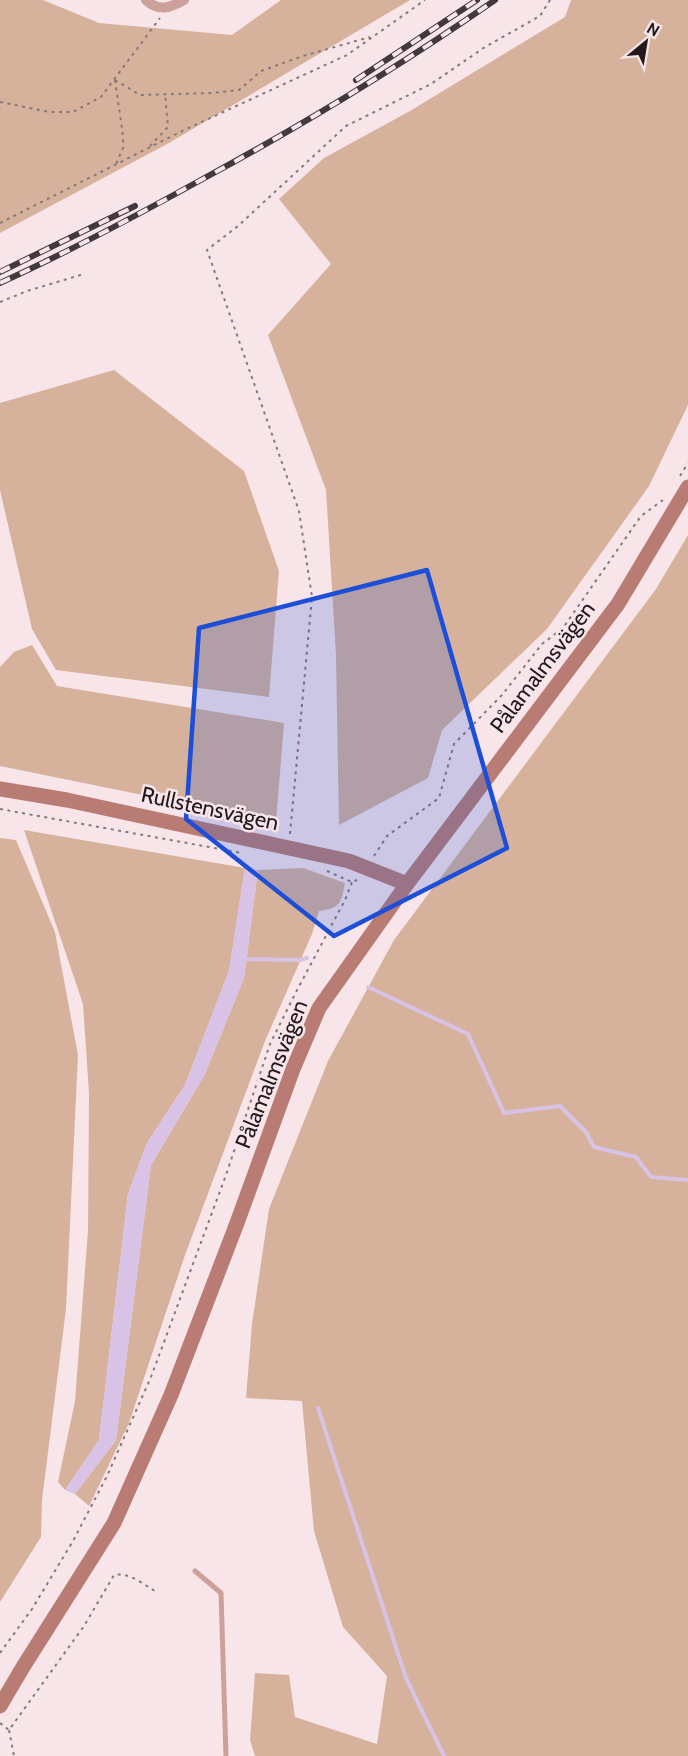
<svg xmlns="http://www.w3.org/2000/svg" width="688" height="1756" viewBox="0 0 688 1756" font-family="Cabin,sans-serif">
<rect width="100%" height="100%" fill="#f8e5e9"/>
<path fill="#d6b29c" d="M0,0h43l56,23 133,12 49,-35h129l-241,143 -169,90z
M571,0h117v405l-39,81 -102,143 -105,101 -14,48 -89,47 -3,-170 -10,-165 -58,-155 63,-71 -52,-65 45,-41 86,-47 155,-94z
M114,370l130,101 35,100 -10,126 -213,-27 -24,-41 -32,-139v-87z
M688,535v1221h-433l-5,-16 5,-67 34,2 6,42 82,27 10,-68 -44,-49 -29,-96 -12,-130 -56,-3 6,-74 17,-115 59,-148 66,-121 262,-351z
M32,645l25,41 227,37 -8,99 -276,-56v-99l14,-15z
M24,830l221,38 -16,103 -44,114 -38,58 -19,51 -29,246 -34,50 -7,-8 17,-81 13,-171 1,-137 -6,-89z
M0,838l16,2 39,92 23,123 -12,254 -24,191 -1,37 -41,65z
M303,868l42,15c-4,20 -4,25 -26,28l-7,23 -47,107 -80,214 -56,168 -40,83 -14,-12 41,-54 35,-275 53,-89 40,-98 14,-108z"/>
<path fill="#d8c2e6" d="M245,868l13,2 -14,108 -40,98 -53,89 -35,275 -41,54 -10,-4 34,-50 29,-246 19,-51 38,-58 44,-114z"/>
<g fill="none" stroke-linecap="round" stroke-linejoin="round">
<path stroke="#d8c2e6" stroke-width="4" d="M242,959l58,1 7,-2
M368,987l100,47 36,79 56,-7 26,26 8,15 42,10 15,20 37,3
M318,1408l88,270 38,78"/>
<path stroke="#86797c" stroke-width="2" stroke-dasharray="3 4.5" stroke-linecap="butt" d="M115,80l25,15 73,-2 26,-3 22,-19 42,-15 67,-19
M115,80l8,56v12l-7,16
M0,102l49,10h24l28,-15 59,-79
M150,146l18,-19 -3,-33
M0,223l182,-92 165,-76 78,-55
M0,302l27,-11 57,-17
M680,476l8,-13
M0,809l242,44
M290,834l22,-237 -13,-86 -92,-261 31,-24 108,-100 85,-42 54,-37 55,-31 10,-16
M374,856l13,-20 52,-38 15,-54 48,-49 40,-51 21,-16 78,-112 22,-16
M327,871l25,11 5,-2
M0,1653l32,-44 41,-68 34,-65 44,-99 75,-202 44,-131 25,-50 50,-94 7,-18
M0,1723l9,7 75,-104 30,-51c15,-3 29,9 41,16
M9,1730l5,26"/>
<path stroke="#cca19b" stroke-width="5" d="M195,1571l26,22 5,163"/>
<path stroke="#cca19b" stroke-width="10" d="M146,0c13,12 24,8 38,0"/>
<path stroke="#b97c74" stroke-width="15" d="M0,789l67,11 282,61 58,23
M0,1706l23,-39 91,-144 57,-128 66,-172 56,-154 26,-61 88,-124 211,-280 70,-117"/>
<defs>
<path id="rail" d="M356,80l121,-80
M0,272l135,-66
M0,283c68,-31 134,-66 199,-102 102,-55 201,-115 296,-181"/>
</defs>
<use href="#rail" stroke="#41393b" stroke-width="6"/>
<use href="#rail" stroke="#f8e5e9" stroke-width="4" stroke-dasharray="11" stroke-linecap="butt"/>
</g>
<path fill="#1d4ed8" fill-opacity="0.2" stroke="#1d4ed8" stroke-width="4.5" stroke-linejoin="round" d="M427,570l80,278 -173,88 -148,-117 13,-191z"/>
<g text-anchor="middle" stroke-width="5" stroke-linejoin="round" paint-order="stroke">
<g font-size="22" fill="#211a1c" stroke="#f8e5e9">
<text transform="translate(542 667) rotate(-53)" y="8">Pålamalmsvägen</text>
<text transform="translate(210 808) rotate(12)" y="8">Rullstensvägen</text>
<text transform="translate(271 1074) rotate(-68)" y="8">Pålamalmsvägen</text>
</g>
</g>
<g transform="translate(646 42) rotate(30)" stroke="#f8e5e9" stroke-width="4.5" paint-order="stroke">
<path d="M0-4.5L10 22L0 15L-10 22Z" fill="#211a1c"/>
<text y="-9" font-size="16" font-weight="bold" text-anchor="middle" fill="#211a1c">N</text>
</g>
</svg>
